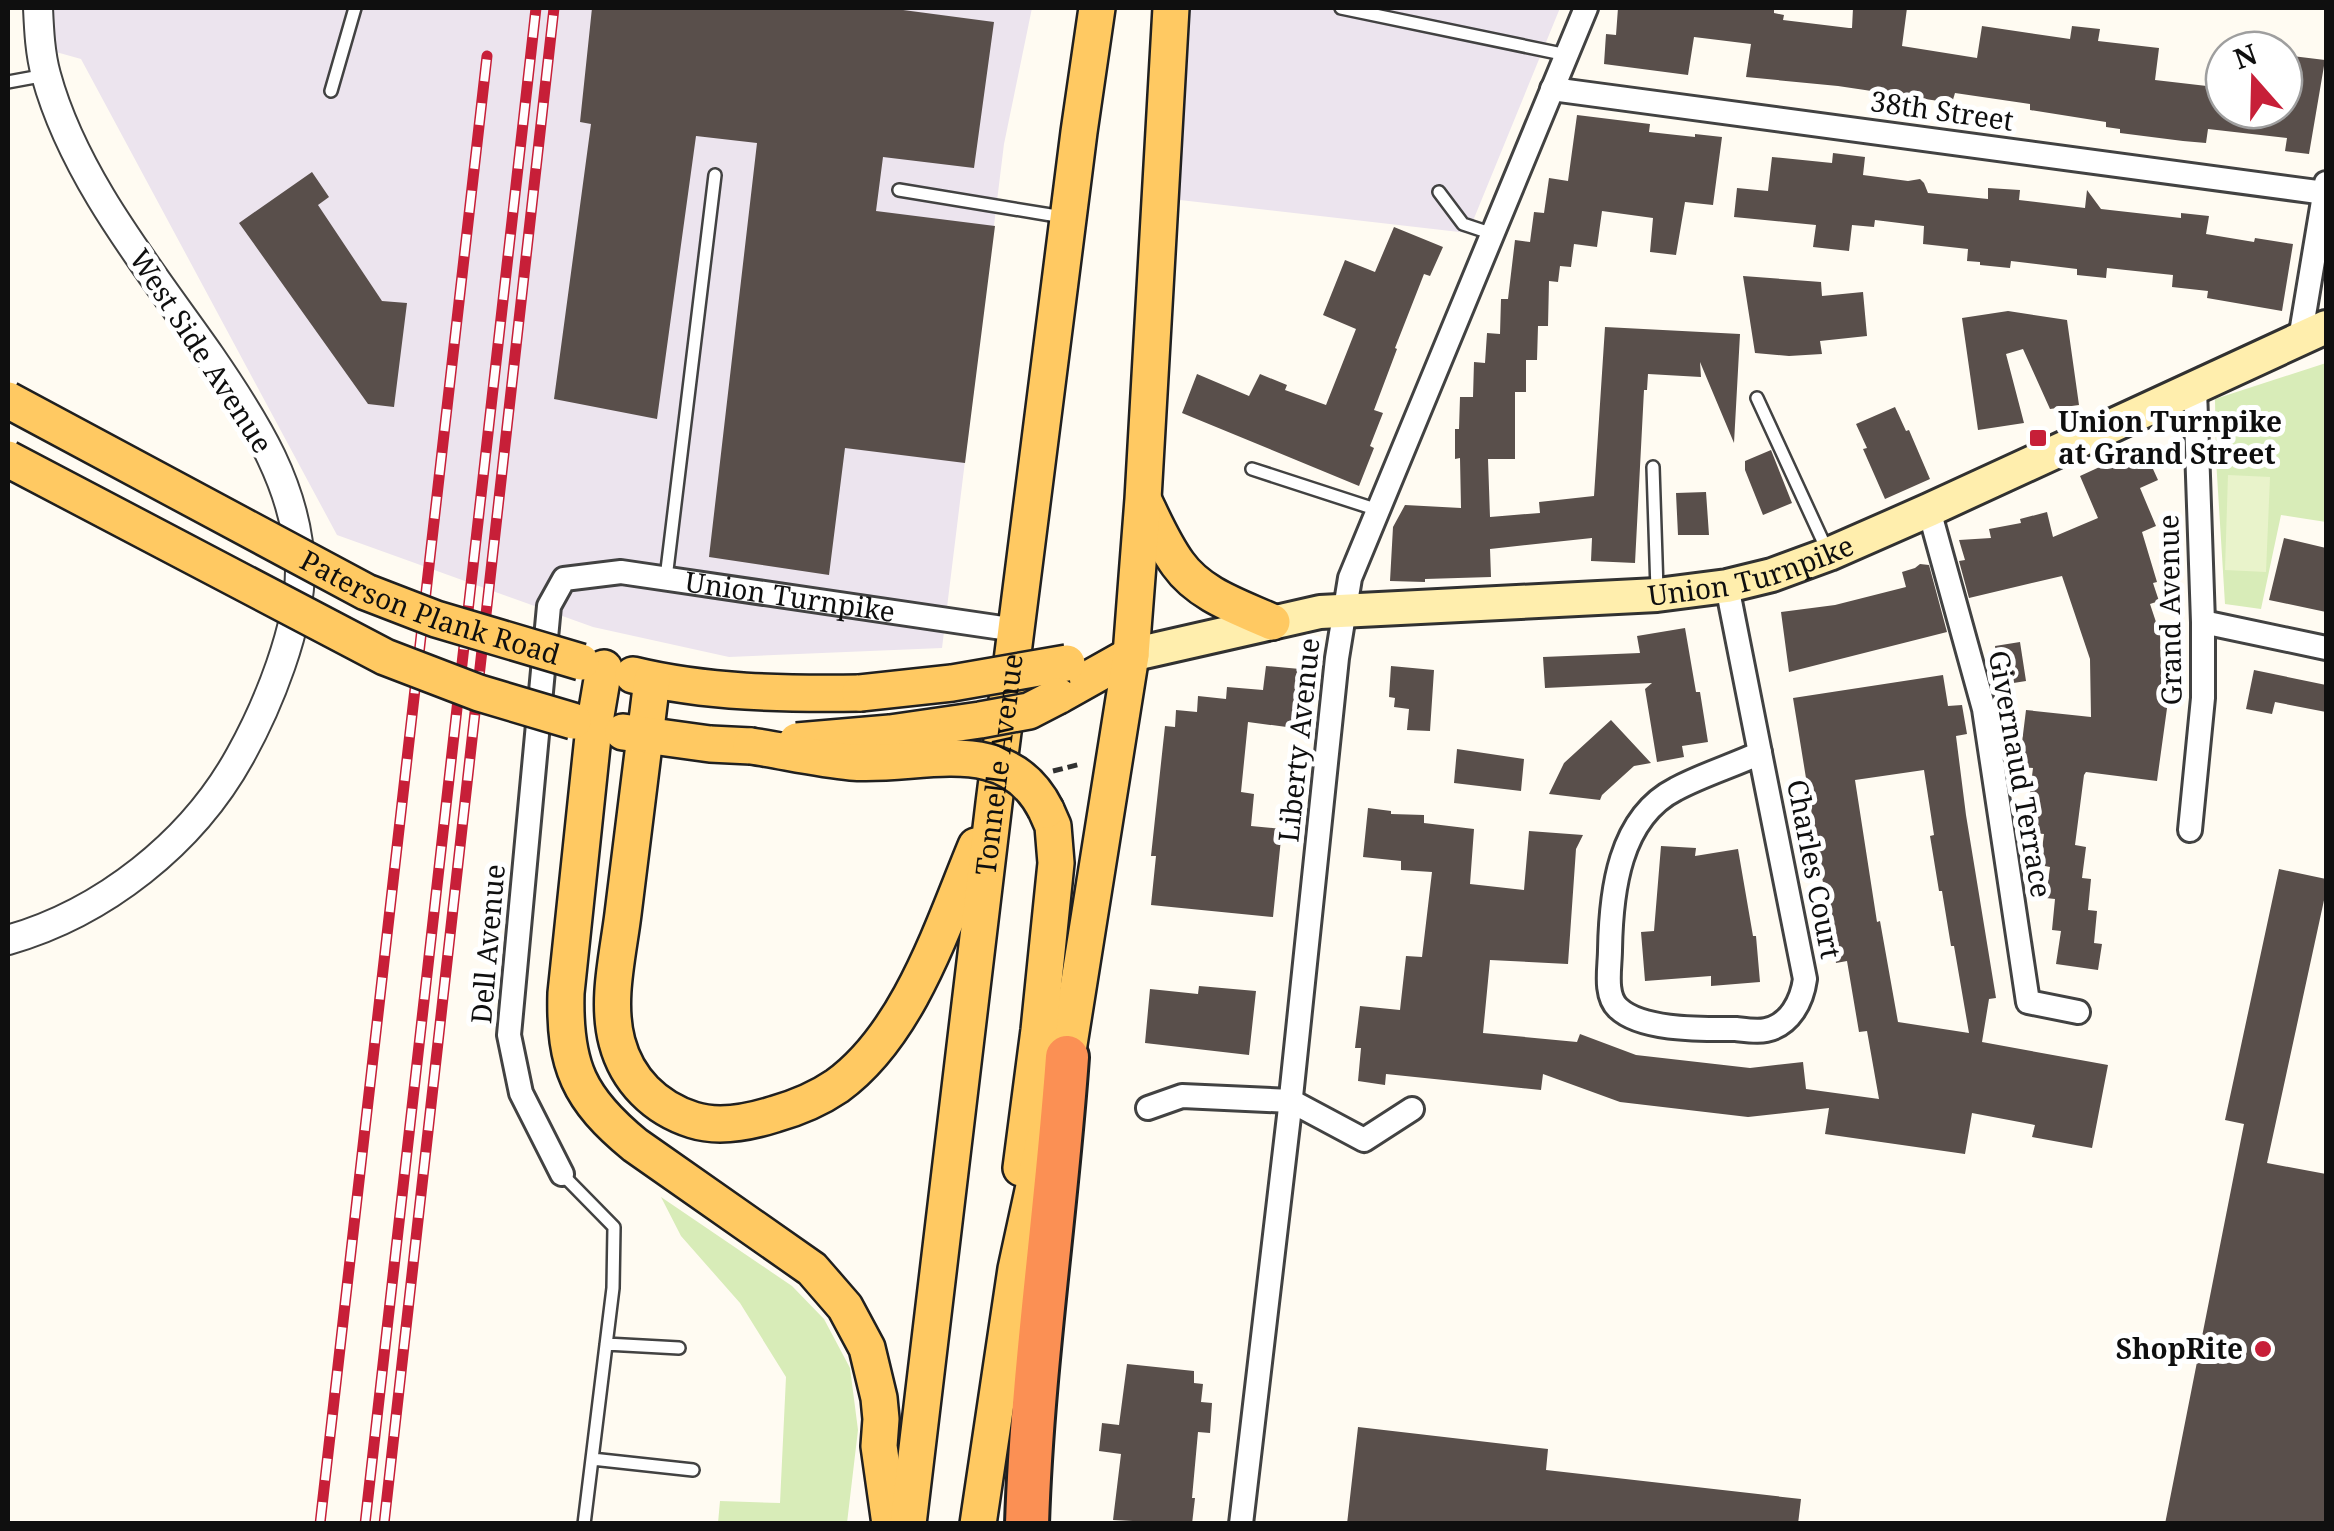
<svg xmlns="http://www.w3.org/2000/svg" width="2334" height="1531" viewBox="0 0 2334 1531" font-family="'Noto Serif',serif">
<rect width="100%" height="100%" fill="#fffbf2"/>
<path fill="#ece4ee" d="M35,8h997l-28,136 -62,504 -213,9 -136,-30 -256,-92 -256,-476 -50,-14z
M1178,8h382l-92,225 -288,-33z"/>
<path fill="#d8ecb8" d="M2326,363v159l-45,-7 -20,94 -36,-5 -9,-145 -1,-60z
M661,1197l131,89 32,33 26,49 8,62 -11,93h-129l2,-22 60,2 6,-126 -46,-74 -59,-67z"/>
<path fill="#e9f3cb" d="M2228,475l42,2 -4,95 -41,-2z"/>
<path fill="#594f4b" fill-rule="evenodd" d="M592,8h296l106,14 -20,146 -91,-11 -7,54 119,15 -30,237 -120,-15 -16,127 -120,-18 48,-414 -61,-7 -39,283 -103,-20 37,-275 -11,-2z
M1618,8h156v5l10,2 -1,5 66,8h3l1,-20h54l-5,38 75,12 5,-32 88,13 2,-13 28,3 -2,12 61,7 -4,32 69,8v22h60v-55l41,5 -16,94 -24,-3 2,-13 -79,-9 -2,14 -23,-2 -63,-8v-4l-14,-2v-5l-76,-12v-6l-75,-11 -3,10 -114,-17 -92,-9 5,-33 -57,-7 -6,38 -84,-11 2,-30 10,1z
M1577,115l73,9 -1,8 46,5v-3l27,3 -9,68 -28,-3 -9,53 -26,-3 3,-34 -51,-7 -5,36 -23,-3 -3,23 -11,-1 -2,16 -9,-1 -1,45h-10l-1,34h-11v32h-11v67h-27l2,58 50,-4 -1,-11 55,-6 11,-169 135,7 -6,109 -34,-81 1,15 -53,-3 -1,16h-3l-9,173 -44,-2 1,-23 -102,11 1,28 -66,2v3l-35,-1 3,-54 12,-22 56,3 -1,-50 -5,1v-30h4l1,-32h13l1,-35 11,1 2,-30 13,1 1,-35h7l7,-59 15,2 4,-30 10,1 5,-35 19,3z
M1833,153l32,4 -2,18 45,6 12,-2 4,4 4,10 60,6v-11l32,2 -1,10 66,8 2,-18 14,19 80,9v-5l28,3 -3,18 48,8 1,-4 38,6 -11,67 -75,-13 1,-7 -36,-4 1,-12 -66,-7 -1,10 -29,-3v-6l-66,-8 -1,7 -30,-3v-3l-13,-1 1,-12 -45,-5 1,-18 -49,-6 -1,7 -22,-2 -3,26 -36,-4 3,-22 -82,-8 3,-29 31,3 4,-34 60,6z
M312,172l17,25 -11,8 64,96 25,2 -13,104 -26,-3 -129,-181z
M1394,227l49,20 -13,29 -6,-2 -29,74 2,1 -23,61 9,3 -13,33 4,2 -15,38 -177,-73 15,-39 52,22 11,-22 27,11 -2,5 41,15 30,-76 -33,-14 22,-55 30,12z
M1743,276l78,6 1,14 41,-4 4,44 -47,5 2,13 -33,2 -34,-3z
M2008,311l59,9 12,85 -29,4 -27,-60 -17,5 18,69 -46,7 -16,-112z
M1895,407l11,24 3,-1 21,49 -45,20 -22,-50 4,-1 -11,-24z
M2143,447l15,33 -18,8 16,38 -14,6 15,50 -4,1 6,18 -9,3 10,30 2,66 6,1 -11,80 -71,-9 -2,3 -9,70 11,2 -4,31 9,1 -3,31 9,1 -3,32 8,1 -4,26 -42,-6 5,-33 -9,-1 3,-31 -9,-1 4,-31 -10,-2 4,-31 -11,-1 4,-32 -8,-1 4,-32 -14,-1 7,-57 65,7 -1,-58 -28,-83 -93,22 -10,-37 6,-1 -6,-20 32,-2 -2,-9 32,-6 -1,-4 27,-7 6,25 45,-19 -18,-42z
M1771,450l21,53 -29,12 -18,-45v-9z
M1706,492l3,43h-31l-2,-42z
M2284,538l42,10v64l-57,-12z
M1920,564l9,1 18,67 -158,40 -8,-60 54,-7 71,-18 -4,-15 13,-4z
M1685,628l11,64h4l8,50 -26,4 2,11 -27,5 -12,-73 7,-6 -107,5 -2,-31 97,-4 -3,-17z
M2020,642l6,39 -25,4 -6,-39z
M1266,666l34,3 -6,59 -46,-6 -7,70 13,2 -3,32 31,3 -9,88 -122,-12 5,-49h-5l14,-130 10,1 1,-17 21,2 1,-16 28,3 1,-12 36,3z
M1391,666l43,4 -4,61 -23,-1 2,-21 -15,-2 1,-9 -6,-1z
M2254,670l72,15v27l-51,-10 -3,12 -26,-5z
M1943,675l5,31 14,-1 5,29 -11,2 10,79 30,183 -7,1 -7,43 126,23 -16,83 -60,-11 3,-12 -63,-12 -7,41 -140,-20 4,-26 -81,9 -128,-15 -77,-28 -2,16 -155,-16 -1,11 -27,-4 3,-33h-6l5,-42 40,4 6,-54 16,1 10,-85 -31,-2v-9l-38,-4 5,-49 23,3v3l33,1v8l50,6 -4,55 54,6 5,-59 54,4 -7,14 -8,115 -78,-4 -7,73 94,9 3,-8 56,21 114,13 53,-6 3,27 73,10 -12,-68 -8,1 -12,-71 -11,2 -43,-265zM1924,770l10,65 -4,1 9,55h3l9,55h3l15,87 -71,-11 -18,-101 -3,1 -22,-142z
M1611,720l40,43 -17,3 -32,29 -2,5 -51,-6 15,-31z
M1457,749l67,10 -3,32 -67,-8z
M1661,846l35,2 -1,8 43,-7 15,87h3l4,46 -49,4v-10l-66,5 -4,-49 13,-1z
M2279,869l47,10v12l-59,272 59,11v350h-161l79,-400 -19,-4z
M1199,986l57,5 -7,64 -104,-12 5,-54 48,5z
M1127,1364l67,7v12l9,1 -2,18 11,1 -2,30 -12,-1 -6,66h3l-3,26 -79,-4 8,-66 -22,-3 3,-28 17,2z
M1358,1427l190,22 -2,21 255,29 -3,25h-451z"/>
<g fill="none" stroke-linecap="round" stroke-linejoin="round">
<defs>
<path id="service" d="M1341,8l226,47
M8,82l38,-7
M331,91l24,-83
M899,190l164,27
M1439,192l24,32 30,10
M1757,398l70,152
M1653,467l4,123
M1252,469l126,41
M666,578l49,-403
M562,1174l52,53 -1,61 -29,236
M606,1344l73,4
M592,1459l101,11"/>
<g id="minor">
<path d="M1552,89l773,104"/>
<path d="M2300,339l26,-156"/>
<path d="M1929,510l55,199 44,293 50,10"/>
<path d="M1727,586l33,167"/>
<path d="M2203,622l123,26"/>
<path d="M1760,753l45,226c-3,22 -15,46 -39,51 -9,2 -21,0 -30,-1 -32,0 -94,2 -118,-21 -14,-13 -8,-41 -8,-58 1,-58 9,-132 66,-161 26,-14 56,-23 84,-36z"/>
<path d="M2190,830l13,-132v-76l-8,-233"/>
<path d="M1148,1108l34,-12 109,5 73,39 48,-31"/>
<path id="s1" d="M562,1174l-41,-81 -12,-58 40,-429 15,-27 57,-7 395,58"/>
<path d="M1241,1524l48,-408 48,-458 13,-80 236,-570"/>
</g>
<path id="tertiary" d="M8,940c95,-27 184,-97 232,-184 28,-50 60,-129 60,-186 -1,-81 -46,-150 -90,-214 -60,-86 -136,-178 -164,-281 -6,-22 -7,-45 -8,-67"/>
<g id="secondary">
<path id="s2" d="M1131,655l189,-43 337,-17 70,-9 45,-11 57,-21 100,-44 397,-183"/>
</g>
<g id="primary">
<path d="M1144,501c10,21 20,44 34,63 22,31 61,43 94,58"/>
<path d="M604,668l-10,59 -28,266c-2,73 13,106 69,152l177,124 33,38 22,41 12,50 2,21 -2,27 11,78"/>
<path d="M633,675c74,18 151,19 227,18"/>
<path d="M652,680c-10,78 -20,156 -29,234 -5,41 -17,87 -6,128 10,38 38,66 76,78 25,8 57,2 82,-6 21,-6 43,-15 62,-28 72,-52 106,-161 139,-240"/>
<path d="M1058,696l73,-41"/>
<path d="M623,732l87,12 41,2"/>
<path d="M1061,1081l6,-24 64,-402 12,-156 28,-491"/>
<path d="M1021,1168l18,-138 17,-167 -3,-37 -7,-16"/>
<path id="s3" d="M908,1524l86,-721 85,-671 18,-124"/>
<path d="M978,1524l38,-255 28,-129"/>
</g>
<path id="motorway" d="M1027,1524c5,-157 29,-311 40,-467"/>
</defs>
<use href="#service" stroke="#424242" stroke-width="16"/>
<use href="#minor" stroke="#424242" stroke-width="28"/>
<use href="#tertiary" stroke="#424242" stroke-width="32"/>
<use href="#secondary" stroke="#313131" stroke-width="38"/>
<use href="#primary" stroke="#202020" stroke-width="40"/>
<use href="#motorway" stroke="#202020" stroke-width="48"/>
<path stroke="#313131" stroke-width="5" stroke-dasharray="10 5" stroke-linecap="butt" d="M1053,771l28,-7"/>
<use href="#service" stroke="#fff" stroke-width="11"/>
<use href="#minor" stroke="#fff" stroke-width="22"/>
<use href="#tertiary" stroke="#fff" stroke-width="28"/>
<use href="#secondary" stroke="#ffeead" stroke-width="32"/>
<use href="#primary" stroke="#ffc962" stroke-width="35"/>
<use href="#motorway" stroke="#fb9054" stroke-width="42"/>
<defs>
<path id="rail" d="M320,1524l167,-1468
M365,1524l171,-1516
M384,1524l170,-1516"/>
</defs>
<use href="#rail" stroke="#c71f38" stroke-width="11"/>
<use href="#rail" stroke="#fff" stroke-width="8" stroke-dasharray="22" stroke-linecap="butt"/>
<defs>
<g id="primary-bridge">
<path id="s4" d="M8,400l358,192 70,27 145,43"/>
<path d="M8,459l377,198 94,36 94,28"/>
<path d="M860,693l92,-10 115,-20"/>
<path d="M797,741l93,-8 90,-13 49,-9 29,-15"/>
<path d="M751,746c33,5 67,13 100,16 69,6 155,-32 195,48"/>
</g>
</defs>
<use href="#primary-bridge" stroke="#202020" stroke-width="40" stroke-linecap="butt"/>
<use href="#primary-bridge" stroke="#ffc962" stroke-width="35"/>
</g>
<g fill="#c71f38" stroke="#fff" stroke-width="4">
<rect x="2028" y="428" width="20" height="20" rx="5"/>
<circle cx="2263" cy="1349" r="10"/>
</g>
<g text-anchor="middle" stroke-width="10" stroke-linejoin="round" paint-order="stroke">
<g font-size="28" fill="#0f0f0f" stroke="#fff">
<text transform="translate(1942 111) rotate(8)" y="10">38th Street</text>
<text transform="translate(201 351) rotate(57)" y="10">West Side Avenue</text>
<text dy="10" stroke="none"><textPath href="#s2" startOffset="628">Union Turnpike</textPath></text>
<text dy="10" stroke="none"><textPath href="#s1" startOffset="840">Union Turnpike</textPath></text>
<text dy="10" stroke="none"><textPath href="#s4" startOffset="472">Paterson Plank Road</textPath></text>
<text transform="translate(2170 610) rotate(-91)" y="10">Grand Avenue</text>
<text transform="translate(1299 740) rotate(-84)" y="10">Liberty Avenue</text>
<text dy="10" stroke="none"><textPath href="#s3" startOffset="765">Tonnelle Avenue</textPath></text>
<text transform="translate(2020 774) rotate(80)" y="10">Givernaud Terrace</text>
<text transform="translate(1814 869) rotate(79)" y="10">Charles Court</text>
<text transform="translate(488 944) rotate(-85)" y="10">Dell Avenue</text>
</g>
<g font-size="28" font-weight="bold" fill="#0f0f0f" stroke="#fff" text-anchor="start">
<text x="2058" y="432">Union Turnpike<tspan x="2058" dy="32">at Grand Street</tspan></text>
<text x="2243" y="1359" text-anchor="end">ShopRite</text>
</g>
</g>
<rect width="2334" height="1531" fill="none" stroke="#0f0f0f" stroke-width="20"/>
<g transform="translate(2254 80) rotate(340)"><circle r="48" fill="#ffffff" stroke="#9f9f9f" stroke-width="2.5"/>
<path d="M0-8L18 38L0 25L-18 38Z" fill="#c71f38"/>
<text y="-15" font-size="28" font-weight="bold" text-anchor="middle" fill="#0f0f0f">N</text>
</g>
</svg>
